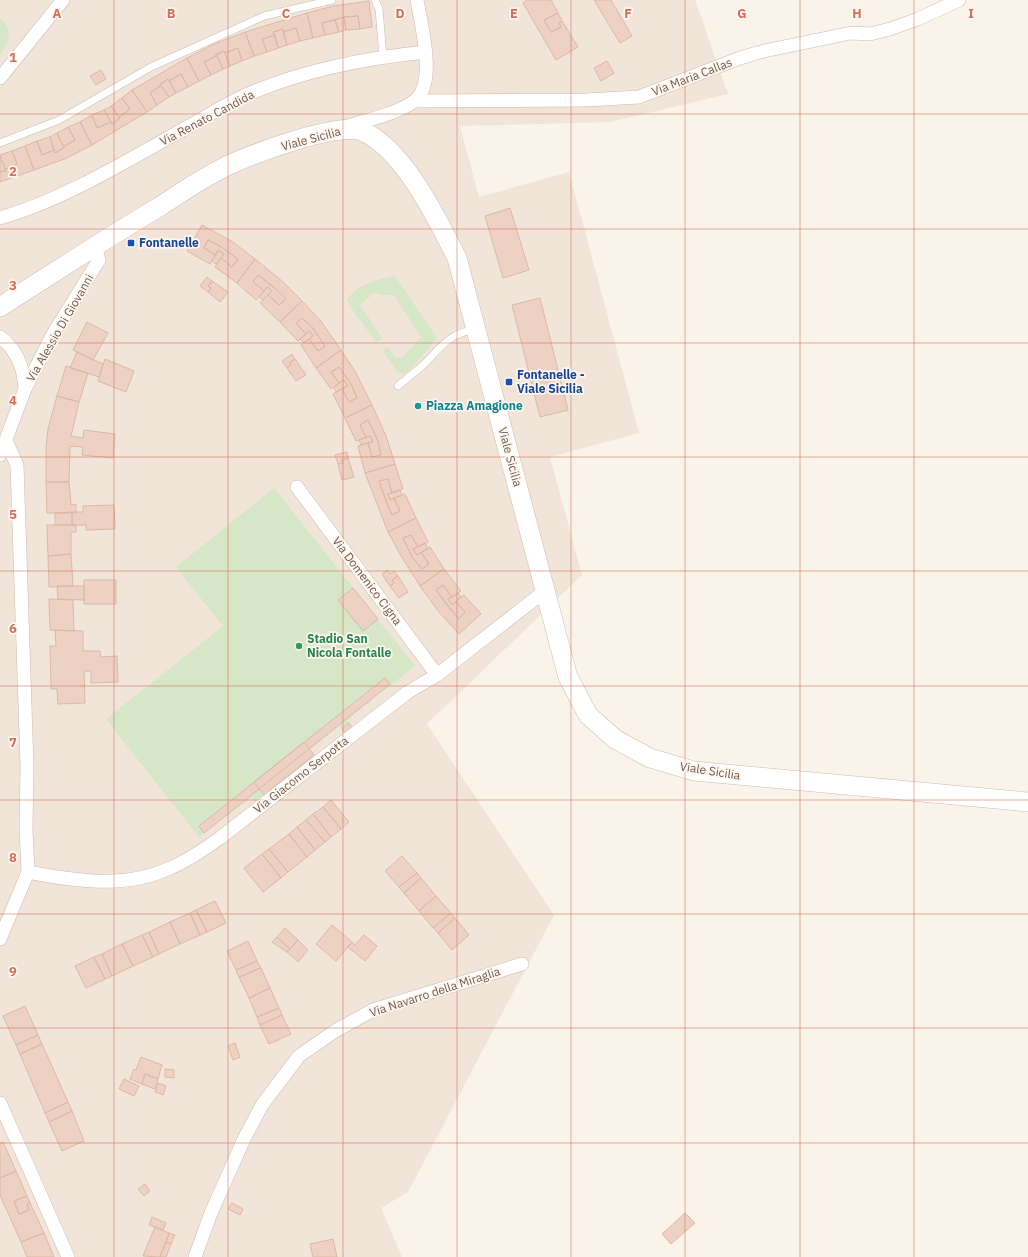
<svg xmlns="http://www.w3.org/2000/svg" width="1028" height="1257" viewBox="0 0 1028 1257" font-family="'IBM Plex Sans',sans-serif">
<rect width="100%" height="100%" fill="#faf3e9"/>
<path fill="#f1e4d8" d="M0,0h695l33,94 -118,28 -150,4 19,71 90,-25 70,261 -89,24 32,118 -155,149 127,191 -146,277 -27,16 21,49h-402z"/>
<path fill="#d6e7c8" d="M0,18c14,12 9,24 0,37z
M395,276l42,62 -27,32 -7,4 -6,-3 -14,-20 5,-4 8,11 7,-1 18,-20 -27,-42h-14l-5,-3 -15,13 22,33 -6,4 -27,-37 -2,-5c11,-17 30,-20 48,-24z
M274,488l141,178 -68,54 5,7 -7,6 -6,-7 -79,64 5,6 -8,7 -5,-6 -53,40 -93,-118 117,-93 -47,-59z"/>
<path fill="#edd2c3" stroke="#deb8a5" d="M527,0h24l7,13 -14,7 7,12 10,-5 -2,-4 3,-2 16,26 -22,13 -33,-57z
M594,0h17l21,36 -12,7z
M369,1l3,26 -12,2 -2,-13 -14,1 -22,6 3,12 -12,3 -6,-25 26,-7z
M307,13l6,25 -13,3 -4,-13 -13,4v-3l-10,3 2,3 -13,4 5,13 -13,4 -9,-24z
M558,13l4,8 -3,2 2,4 -10,5 -7,-12z
M358,16l2,13 -14,1 -2,-13z
M344,17l2,13 -7,2 -4,-12z
M335,20l4,12 -14,3 -3,-12z
M296,28l4,13 -13,4 -4,-13z
M283,29l4,16 -9,3 -5,-16z
M245,32l9,24 -12,5 -4,-13 -13,5 -1,-2 -20,11 7,13 -12,6 -12,-23 25,-13z
M275,35l3,13 -11,4 -5,-13z
M238,48l4,13 -12,5 -5,-13z
M224,51l6,15 -7,3 -7,-15z
M217,56l6,13 -12,6 -7,-13z
M187,58l12,23 -11,6 -7,-13 -12,7 -1,-2 -18,14 7,12 -10,7 -15,-22z
M607,61l7,12 -13,8 -7,-13z
M101,70l5,9 -10,6 -6,-9z
M181,74l7,13 -12,6 -7,-12z
M168,79l8,14 -7,4 -9,-13z
M161,86l8,11 -12,8 -7,-12z
M132,90l15,22 -55,33 -12,-23 12,-7 5,13 14,-6 1,2 18,-15 -8,-11z
M122,98l8,11 -11,8 -8,-11z
M111,106l9,13 -8,5 -8,-14z
M104,110l7,12 -14,6 -5,-13z
M80,122l12,23 -25,13 -33,12 -9,-24 12,-5 5,14 12,-5 1,3 20,-13 -7,-13z
M68,127l7,13 -12,6 -6,-13z
M57,133l7,15 -9,5 -5,-16z
M50,137l4,13 -12,5 -5,-14z
M25,146l9,24 -34,12v-10l17,-8 -5,-13z
M12,151l5,13 -12,5 -5,-14z
M0,156l6,15 -6,1z
M510,208l19,62 -26,8 -18,-62z
M202,225l31,17 22,17 -18,24 -22,-16 6,-9 11,9 6,-8 -18,-13 -12,-6 -4,8 12,7 -6,9 -23,-13z
M208,240l12,6 18,13 -6,8 -11,-9 3,-4 -6,-4 -2,5 -12,-7z
M218,250l6,4 -8,10 -4,-3z
M255,259l27,22 20,20 -22,21 -20,-19 8,-8 11,10 7,-6 -10,-10 -18,-14 -5,7 11,9 -8,9 -19,-17z
M258,275l18,14 10,10 -7,6 -11,-10 4,-4 -5,-4 -3,4 -11,-9z
M207,277l5,4 -4,5 3,2 -3,4 -8,-6z
M212,281l16,11 -8,10 -12,-10 3,-4 -3,-2z
M267,287l5,4 -9,9 -4,-3z
M540,298l28,112 -28,7 -28,-112z
M302,301l18,19 21,30 -25,18 -15,-23 8,-6 9,12 7,-5 -13,-19 -10,-9 -6,5 10,11 -8,7 -18,-19z
M302,318l10,9 13,19 -7,5 -9,-12 4,-3 -4,-5 -3,3 -10,-11z
M87,322l21,11 -15,27 -20,-10z
M309,331l4,5 -9,7 -4,-4z
M341,350l15,23 16,32 -27,13 -12,-24 9,-5 7,13 8,-4 -6,-14 -12,-17 -8,5 8,11 -8,6 -15,-21z
M77,352l26,12 -4,13 -29,-9z
M292,354l3,5 -6,4 2,2 -4,3 -5,-7z
M105,359l29,12 -8,21 -28,-11z
M295,359l11,16 -10,6 -9,-13 4,-3 -2,-2z
M66,366l22,7 -9,29 -22,-6z
M339,367l12,17 6,14 -8,4 -7,-13 6,-3 -4,-6 -5,3 -8,-11z
M344,380l4,6 -12,6 -2,-5z
M57,396l22,6 -8,34 12,2 1,-8 31,4 -2,24 -31,-3 1,-8 -13,-1 -1,36h-23v-35l2,-18z
M372,405l14,31 9,28 -30,9 -7,-27 10,-3 4,14 9,-2 -3,-14 -10,-21 -8,5 6,12 -10,4 -11,-23z
M368,420l10,21 3,14 -9,2 -4,-14 5,-1 -3,-6 -4,1 -6,-12z
M370,436l3,6 -12,3 -2,-5z
M347,452l1,6 -6,2 1,3 -5,1 -3,-9z
M348,458l6,19 -12,3 -4,-16 5,-1 -1,-3z
M395,464l8,25 -11,4 -4,-14 -9,2 7,21 6,13 8,-4 -6,-13 11,-4 11,24 -28,14 -23,-59z
M388,479l4,14 -4,1 2,6 4,-2 6,13 -8,4 -13,-34z
M46,482h23l2,23 5,-1v9h-29z
M400,490l2,5 -12,5 -2,-6z
M114,505l1,24 -29,1v-5h-14v-13h11v-6z
M72,512v13h-17v-12z
M416,518l12,24 -10,5 -7,-12 -8,3 9,19 10,12 7,-5 -8,-12 9,-5 14,22 -24,17 -20,-32 -12,-22z
M47,525h29v7h-5v22l-23,2z
M411,535l7,12 -5,2 4,6 4,-3 8,12 -7,5 -10,-12 -9,-19z
M425,543l3,6 -11,6 -4,-6z
M71,554l2,32 -24,1 -1,-31z
M444,569l17,22 -9,6 -9,-12 -7,5 12,17 11,12 6,-7 -9,-10 8,-7 17,19 -22,20 -20,-22 -19,-26z
M387,570l3,4 4,-3 4,5 -6,4 2,3 -4,3 -8,-12z
M398,576l10,16 -9,6 -9,-12 4,-3 -2,-3z
M84,580h32v24h-32z
M443,585l9,12 -4,2 4,6 4,-3 9,10 -6,7 -23,-29z
M57,586h27v14l-26,-1z
M353,588l25,31 -15,12 -25,-31z
M458,593l3,4 -9,8 -4,-6z
M49,599l24,1 1,31 -24,-1z
M55,630l28,1v20h17l1,6 16,-1 1,26 -27,1v-12h-7l1,32 -27,1 -1,-15h-6l-1,-43h6z
M385,678l5,6 -186,149 -5,-7z
M349,723l3,4 -7,6 -3,-4z
M304,742l10,13 -50,40 -10,-13z
M331,800l18,22 -8,7 -18,-22z
M323,807l18,22 -10,8 -18,-23z
M313,814l18,23 -6,5 -19,-22z
M306,820l19,22 -10,8 -18,-23z
M297,827l18,23 -8,7 -18,-23z
M289,834l18,23 -19,15 -19,-23z
M269,849l19,23 -7,6 -19,-24z
M262,854l19,24 -18,14 -19,-24z
M402,856l15,17 -18,14 -14,-16z
M417,873l4,5 -17,15 -5,-6z
M421,878l15,18 -17,15 -15,-18z
M436,896l15,17 -18,15 -14,-17z
M215,901l11,22 -19,9 -11,-22z
M196,910l11,22 -7,3 -10,-22z
M190,913l10,22 -20,9 -10,-22z
M451,913l4,5 -17,15 -5,-5z
M455,918l14,17 -17,15 -14,-17z
M170,922l10,22 -21,10 -10,-22z
M332,925l20,17 -16,19 -20,-17z
M285,928l13,12 -8,9 -13,-12z
M149,932l10,22 -6,3 -11,-22z
M142,935l11,22 -20,9 -11,-22z
M364,935l13,11 -12,15 -17,-14 4,-5 3,3z
M277,937l13,12 -3,3 -15,-10z
M298,940l10,10 -10,12 -11,-10z
M248,941l9,20 -21,9 -9,-19z
M122,944l11,22 -21,10 -10,-22z
M102,954l10,22 -7,3 -11,-22z
M94,957l11,22 -19,9 -11,-22z
M257,961l4,7 -22,9 -3,-7z
M261,968l9,20 -21,10 -10,-21z
M270,988l9,20 -22,9 -8,-19z
M25,1006l13,29 -22,10 -13,-29z
M279,1008l3,7 -22,10 -3,-8z
M282,1015l9,19 -22,10 -9,-19z
M38,1035l4,9 -22,10 -4,-9z
M235,1043l5,14 -7,3 -5,-14z
M42,1044l26,58 -23,11 -25,-59z
M141,1057l21,8 -4,14 -13,-5 -3,10 -12,-5 4,-10 2,1z
M165,1069l9,1v8l-9,-1z
M145,1074l13,5 -3,10 -13,-5z
M124,1079l15,7 -5,10 -15,-7z
M158,1083l8,3 -3,9 -8,-3z
M68,1102l4,9 -23,11 -4,-9z
M72,1111l12,30 -22,10 -13,-29z
M3,1142l13,29 -16,7v-35z
M16,1171l11,25 -13,5 5,13 10,-4 -2,-6 3,-1 14,30 -23,9 -21,-47v-17z
M145,1184l5,7 -6,5 -6,-7z
M27,1196l3,7 -3,1 2,6 -10,4 -5,-13z
M232,1203l11,6 -3,6 -12,-6z
M685,1213l10,10 -24,21 -9,-10z
M152,1217l14,6 -3,7 -14,-5z
M155,1227l14,6 -3,9 -6,15 -17,-1z
M44,1233l10,24h-27l-6,-15z
M169,1233l6,2 -4,9 -5,-2z
M333,1239l4,18h-24l-3,-13z
M166,1242l5,2 -5,13h-6z"/>
<g fill="none" stroke-linecap="round" stroke-linejoin="round">
<defs>
<path id="lane" d="M375,0l4,9 4,48
M0,143l59,-23 92,-53 113,-51 68,-16
M398,386c8,-7 16,-13 24,-20 18,-17 26,-33 52,-36"/>
<path id="street" d="M0,78l63,-78
M415,101l171,-1 53,-3 101,-39 24,-7 87,-18 19,1 20,-5 28,-10 41,-19
M345,127c21,-7 49,-12 68,-25 25,-16 8,-77 4,-102
M0,218c66,-19 133,-61 193,-94 18,-10 35,-21 53,-29 55,-24 120,-37 180,-43
M0,337c17,13 24,31 25,52
M0,455l25,-66 28,-55 46,-74 -4,-14
M297,487l140,188
M28,872c47,9 97,17 142,-4 18,-7 34,-19 50,-30l188,-146 29,-17 108,-84
M0,939l28,-67 -2,-43 1,-63 -10,-301 -11,-24
M0,1103l68,154
M195,1257l16,-44 33,-74 18,-34 37,-49 36,-25 38,-21 149,-46"/>
<path id="secondary" d="M0,307c53,-34 105,-68 159,-100 20,-13 40,-27 62,-38 24,-13 118,-48 141,-38 42,18 75,88 95,127l111,419 20,38 27,24 35,19 44,13 334,31"/>
</defs>
<use href="#lane" stroke="#cbbbb0" stroke-width="8"/>
<use href="#street" stroke="#cbbbb0" stroke-width="14"/>
<use href="#secondary" stroke="#cebbad" stroke-width="20"/>
<use href="#lane" stroke="#fff" stroke-width="7"/>
<use href="#street" stroke="#fff" stroke-width="13"/>
<use href="#secondary" stroke="#fff" stroke-width="19"/>
</g>
<path fill="none" stroke="#d2705a" stroke-width="1" stroke-opacity="0.55" d="M114,0v1257M228,0v1257M343,0v1257M457,0v1257M571,0v1257M685,0v1257M800,0v1257M914,0v1257M0,114h1028M0,229h1028M0,343h1028M0,457h1028M0,571h1028M0,686h1028M0,800h1028M0,914h1028M0,1028h1028M0,1143h1028"/>
<g fill="#1a4fb4" stroke="#fdf7ef" stroke-width="1.5">
<rect x="127" y="239" width="8" height="8" rx="2"/>
<rect x="505" y="378" width="8" height="8" rx="2"/>
</g>
<circle fill="#0f9aa8" stroke="#fdf7ef" stroke-width="1.5" cx="418" cy="406" r="4"/>
<circle fill="#2e9e5b" stroke="#fdf7ef" stroke-width="1.5" cx="299" cy="646" r="4"/>
<g text-anchor="middle" stroke-width="3.5" stroke-linejoin="round" paint-order="stroke">
<g font-size="12" fill="#725a4f" stroke="#fdf7ef">
<text transform="translate(692 77) rotate(-21)" y="4">Via Maria Callas</text>
<text transform="translate(207 118) rotate(-28)" y="4">Via Renato Candida</text>
<text transform="translate(311 139) rotate(-15)" y="4">Viale Sicilia</text>
<text transform="translate(60 328) rotate(-60)" y="4">Via Alessio Di Giovanni</text>
<text transform="translate(510 457) rotate(75)" y="4">Viale Sicilia</text>
<text transform="translate(367 581) rotate(53)" y="4">Via Domenico Cigna</text>
<text transform="translate(710 771) rotate(9)" y="4">Viale Sicilia</text>
<text transform="translate(301 775) rotate(-38)" y="4">Via Giacomo Serpotta</text>
<text transform="translate(435 992) rotate(-18)" y="4">Via Navarro della Miraglia</text>
</g>
<g font-size="12" font-weight="bold" fill="#164399" stroke="#fdf7ef" text-anchor="start">
<text x="139" y="247">Fontanelle</text>
<text x="517" y="379">Fontanelle -<tspan x="517" dy="14">Viale Sicilia</tspan></text>
</g>
<g font-size="12" font-weight="bold" fill="#0d838f" stroke="#fdf7ef" text-anchor="start">
<text x="426" y="410">Piazza Amagione</text>
</g>
<g font-size="12" font-weight="bold" fill="#27864d" stroke="#fdf7ef" text-anchor="start">
<text x="307" y="643">Stadio San<tspan x="307" dy="14">Nicola Fontalle</tspan></text>
</g>
</g>
<g font-size="13" text-anchor="middle" font-weight="bold" fill="#d2705a" stroke="#fdf7ef" stroke-width="3.5" stroke-linejoin="round" paint-order="stroke">
<text x="57" y="18">A</text>
<text x="171" y="18">B</text>
<text x="286" y="18">C</text>
<text x="400" y="18">D</text>
<text x="514" y="18">E</text>
<text x="628" y="18">F</text>
<text x="742" y="18">G</text>
<text x="857" y="18">H</text>
<text x="971" y="18">I</text>
<text x="13" y="62">1</text>
<text x="13" y="176">2</text>
<text x="13" y="290">3</text>
<text x="13" y="405">4</text>
<text x="13" y="519">5</text>
<text x="13" y="633">6</text>
<text x="13" y="747">7</text>
<text x="13" y="862">8</text>
<text x="13" y="976">9</text>
</g>
</svg>
